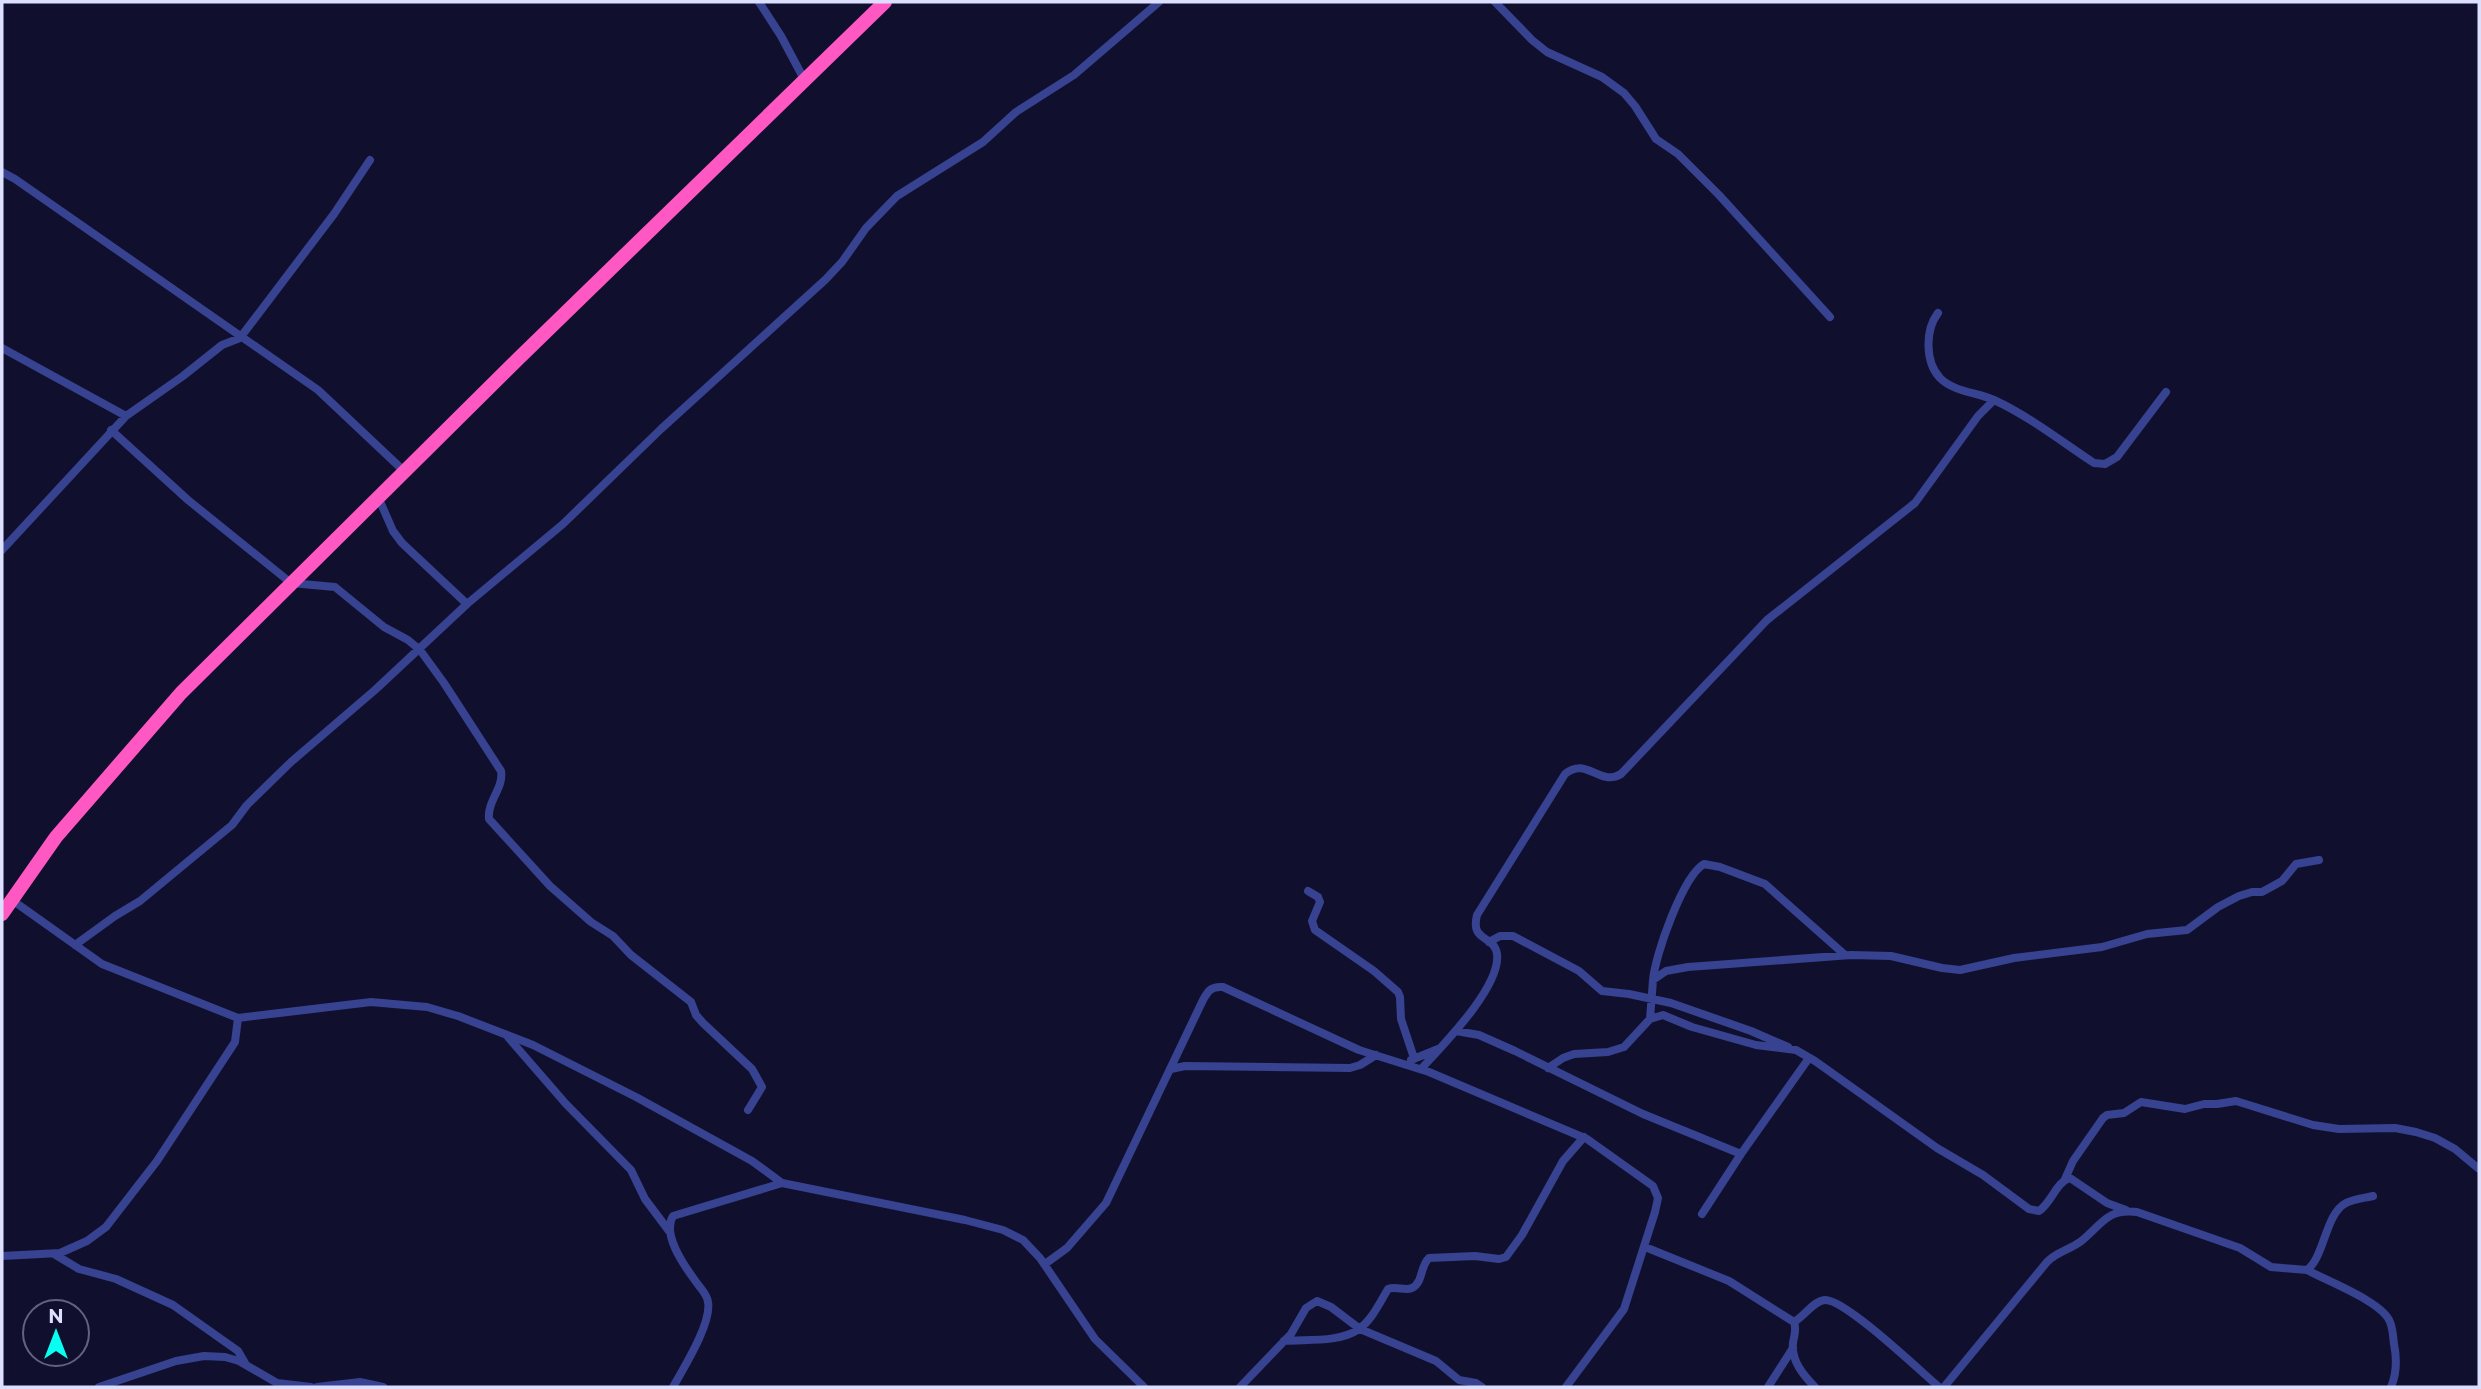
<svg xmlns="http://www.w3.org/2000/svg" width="2481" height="1389" viewBox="0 0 2481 1389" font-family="Montserrat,sans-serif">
<rect width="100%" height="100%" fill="#10102e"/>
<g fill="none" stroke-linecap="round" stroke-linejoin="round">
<path stroke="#374291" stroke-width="8" d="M759,2l22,34 24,45
M1495,2l37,38 15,12 55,25 22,16 11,13 21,33 22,15 41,41 111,122
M2,172l13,7 303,211 87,82
M1938,313c-13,17 -13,49 2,65 14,14 36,14 54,22 35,16 68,42 100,63l11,1 12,-7 49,-65
M2,348l124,68
M111,430l77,70 103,83 44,4 49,40 24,13 12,10 24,33 57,88c3,17 -14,30 -12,48l61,67 41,36 22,14 18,19 60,47 5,13 7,8 49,46 10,18 -14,23
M379,499l14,32 9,12 65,61
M2,550l124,-134 57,-40 39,-31 18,-7 94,-124 36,-54
M1308,891l10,6 2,5 -8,19 3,9 59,41 24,21 2,5 1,22 13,39
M12,900l90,64 136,54 133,-16 56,5 31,9 75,29 103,52 116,64 30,22 183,37 38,10 20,10 17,18 55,81 49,48
M1489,942l11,-6h13l66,35 23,20 27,3 42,9 80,28 37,16
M75,945l40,-29 25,-15 92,-76 15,-20 44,-43 84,-72 92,-86 96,-80 98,-95 164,-149 17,-18 24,-34 31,-32 86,-54 33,-30 58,-37 85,-73
M1653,980c2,-25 30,-104 51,-116l16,3 45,17 80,71
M1650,1019l3,-39 13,-9 22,-4 163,-12 40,1 51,12 18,2 54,-12 88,-11 45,-13 40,-4 31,-23 21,-11 13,-4h10l20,-11 14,-17 23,-4
M1456,1031l23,4 36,16 128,63 98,40
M507,1036l59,68 65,66 14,29 24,32
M1411,1060l27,-11
M1548,1068l15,-10 11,-4 34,-2 16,-5 26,-28 13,-4 29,12 64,18 40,5 19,11 122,87 46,27 46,34 10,2c13,-9 17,-29 31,-33l37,25 19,7
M1171,1069l14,-3 165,2 10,-3 16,-10
M1421,1069c21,-23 80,-82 76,-115 -3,-20 -27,-11 -20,-39l88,-141c22,-18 34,13 56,0l146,-154 148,-117 63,-87 16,-16
M2065,1179l8,-18 30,-43 4,-3 17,-2 17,-11 44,7 19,-5h13l19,-3 77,24 26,4 56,-1 21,4 19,6 20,11 24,20
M1702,1214l39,-60 68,-96
M1645,1247l84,34 65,41c3,8 0,13 -1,21 -2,18 11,33 22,44
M54,1254l25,15 37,10 57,26 65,46 7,12
M2,1256l58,-3 27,-12 19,-14 51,-66 78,-119 3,-24
M1045,1264l22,-16 39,-45 97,-203c5,-9 8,-14 20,-13l136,63 70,22 158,67 66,47 5,12 -3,14 -31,97 -58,78
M2307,1270c20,11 76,32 83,52 3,7 3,15 4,22 3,15 3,29 -3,43
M1794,1322c11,-6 19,-21 31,-22 20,-1 95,71 114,87
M1284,1341c23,-2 55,2 75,-12 13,-9 21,-27 29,-40 8,-3 17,2 24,-1 11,-5 8,-22 17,-30l46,-2 24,3 7,-2 16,-22 41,-74 21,-24
M99,1387l77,-26 28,-5 21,1 14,4 38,22 34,4
M317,1387l43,-5 23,5
M673,1387c10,-18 39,-64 35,-85 -1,-9 -9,-15 -14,-23 -11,-15 -32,-45 -21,-63l109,-33
M1240,1387l51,-53 15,-26 11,-7 14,6 29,22 76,32 23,19 17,3 6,4
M1768,1387l25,-39
M1944,1387l103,-125c9,-10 22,-12 33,-20 21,-16 26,-34 57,-30l103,36 31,19 36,3c18,-14 18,-56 39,-67 8,-4 19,-5 27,-7"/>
<path stroke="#ff58c2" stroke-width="14" d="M2,914l54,-77 125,-144 338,-335 366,-356"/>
</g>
<rect width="2481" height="1389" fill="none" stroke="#dddfff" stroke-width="7"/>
<g transform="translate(56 1333)"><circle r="33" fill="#10102e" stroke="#626382" stroke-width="2"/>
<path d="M0-5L12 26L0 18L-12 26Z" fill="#09fff2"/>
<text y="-10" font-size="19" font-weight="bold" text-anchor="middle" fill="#dddfff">N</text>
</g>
</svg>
